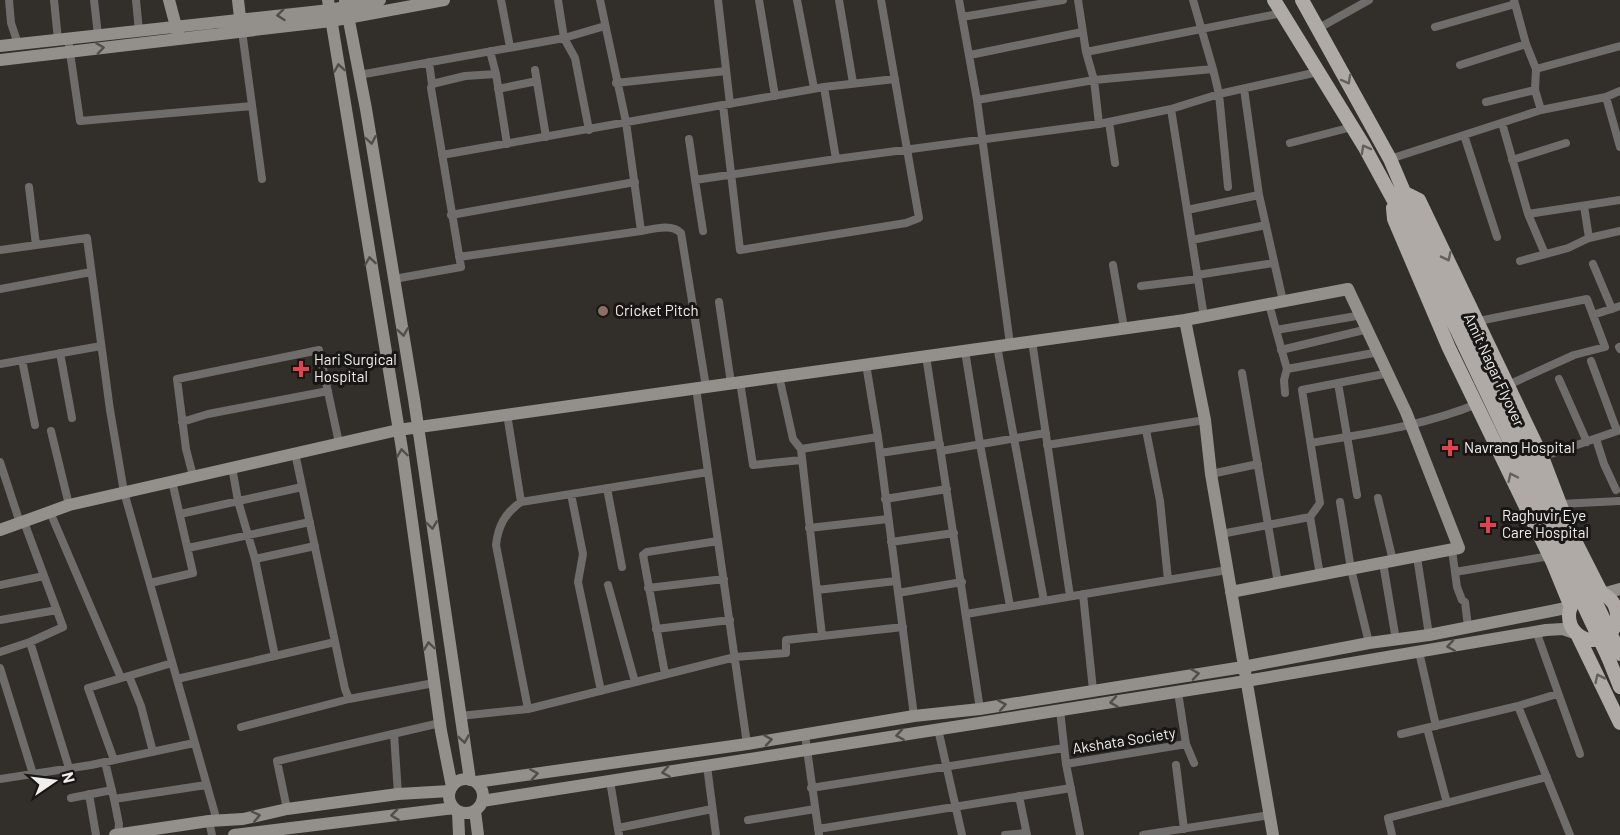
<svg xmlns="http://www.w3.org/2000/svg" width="1620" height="835" viewBox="0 0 1620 835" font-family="Barlow,sans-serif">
<rect width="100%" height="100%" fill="#322f2a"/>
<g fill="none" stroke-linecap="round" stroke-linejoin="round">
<path stroke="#6f6d6b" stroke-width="8" d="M9,0l2,23 7,21
M54,0l4,40
M94,0l4,35
M136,0l3,31
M501,0l9,47
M718,0l12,104
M759,0l16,96
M797,0l17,88
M839,0l14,83
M959,0l18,100 33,244
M1078,0l8,52 8,28 5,44
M1193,0l20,69
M1514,0l12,44 10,25 -1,21 6,20
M962,17l101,-17
M1435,27l80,-23
M1319,28l50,-28
M242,31l20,148
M68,39l12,82 172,-15
M490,51l6,23 11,70
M1086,52l196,-39
M970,55l112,-23
M429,62l3,22
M1460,65l66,-21
M1536,69l84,-23
M535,70l11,67
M359,75l205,-37 -6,-38
M616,83l110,-12
M824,87l12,72
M498,89l39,-8
M1244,89l15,106 24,106
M1606,97l14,50
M977,100l117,-20 119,-11 6,25 9,93
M1486,102l49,-12
M723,105l17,145 166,-27 13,-5 -38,-218
M1171,109l33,208
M1109,122l6,41
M1502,123l26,91 17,40
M589,130l-14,-72 -11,-20 41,-12
M1464,135l33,102
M689,139l6,41 141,-21 263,-35 72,-15 48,-15 99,-22
M1290,143l62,-16
M442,155l382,-68 71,-8
M1390,159l151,-49 65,-13 14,-6
M1512,160l54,-17
M695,180l8,51
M29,187l7,58
M1584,206l5,32
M1187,210l72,-15
M1528,214l92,-14
M451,215l184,-33
M641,231c12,-2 31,-8 40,2l25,154
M1192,240l74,-15
M0,250l87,-12 23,172 14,82 93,329
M459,257l182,-26 -15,-109 -26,-122
M1520,261l48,-13 21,-10 31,-7
M1593,264l19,45
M1113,265l11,63
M1197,275l77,-12
M394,279l67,-12 -30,-179 1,-4 33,-8 31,-2
M1141,286l57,-7
M0,289l91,-17
M719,302l12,81
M1269,304l7,26
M1362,315l-86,15 11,39 92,-17
M1593,315l27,-9
M1479,321l108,-22 18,48 -31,8 -66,30
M1032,341l38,255
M997,346l47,255
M1619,347l1,2
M1281,350l87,-21
M965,351l15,93 30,162
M60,353l12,65
M926,356l54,353
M22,360l13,65
M1591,361l26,70
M0,364l101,-18
M866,364l12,73 36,279
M1242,373l36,210
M779,376l14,63 8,10 77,-12
M1559,379l28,63
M740,382l13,83 48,-5
M1338,383l19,112
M696,388l51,356
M1285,393l-1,-13 3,-11
M507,414l14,88
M182,422l26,-8 120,-23
M1146,430l14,71 8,79
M51,431l18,74
M1596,439l8,25 12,26
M1311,443c57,-10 112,-17 166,-39
M1047,445l158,-25
M801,449l21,187
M941,451l105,-18
M295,453l50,236 4,10 85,-16
M880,453l60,-9
M1542,457l78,-27
M0,462l20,61
M232,467l6,34 17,58
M1211,474l47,-10
M193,476l-7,-27 -9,-70 142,-29 20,93
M607,488l15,79
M571,494l12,60 -5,28 23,109
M1378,498l15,63
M885,499l62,-10
M1340,502l11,67 18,74
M1560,504l60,-3
M50,512l71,166
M180,514l122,-27
M1310,517l10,-14 -18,-113 87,-17
M809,528l79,-9
M1221,534l89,-17 10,58
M891,542l63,-9
M188,548l122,-26
M1452,550l5,37 5,13 3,2 3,25
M1417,557l12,78
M1383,563l13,77
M1455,572l95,-16
M150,583l43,-10 -21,-92
M0,585l44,-9
M608,585l27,97
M648,588l76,-9
M817,590l79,-9
M898,593l64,-11
M1083,594l10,96
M966,614l261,-44
M0,620l57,-10
M656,629l74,-9
M1536,631l44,123
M30,642l39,126
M0,652l30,-10 33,-15 -39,-105
M1419,652l17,74
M275,656l-20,-97 60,-13
M0,668l33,106
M665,674l-22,-119 4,-3 71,-11
M129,676l12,30 12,46
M177,679l158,-37
M1178,692l8,52 8,19
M1518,706l52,129
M528,709l-32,-164c2,-19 9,-32 25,-43l187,-30
M1060,710l6,54 14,71
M460,716l68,-7 207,-52 51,-4v-13l117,-13
M241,727l108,-28
M1427,728l20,75
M938,729l24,106
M394,734l4,60
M1401,734l117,-28 39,-12
M805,735l14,100
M114,760l-26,-72 84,-25
M105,762l9,37 92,-14
M1066,764l120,-20
M1176,765l8,64
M707,766l9,69
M0,779l91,-14 103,-22
M610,781l9,54
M811,788l253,-40
M89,794l7,41
M1019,796l8,39
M71,798l41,-8
M114,799l5,25 -1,10
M287,809l-10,-48 163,-38
M748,820l67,-11
M209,821l3,14
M618,828l94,-19
M818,829l253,-41
M1005,835l21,-2
M1143,835l127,-20
M1392,835l-4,-17 159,-41"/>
<path stroke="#93908c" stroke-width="12" d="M169,0l9,34
M238,0l3,26
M328,0l74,449 39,282 11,56
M345,0l21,109 48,290 56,381
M0,46l330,-36 50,-10
M0,60l331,-39 113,-21
M1185,320l20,100 6,54 62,361
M0,530l69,-25 329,-75 787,-110 163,-31 58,123 53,136 -228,44
M1602,594l18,-5
M1616,622l4,-4
M449 796a17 17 0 1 1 34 0a17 17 0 1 1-34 0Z
M476,782l271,-38 167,-28 66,-7 263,-42 126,-24 60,-8 142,-28
M482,801l764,-120 300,-51 17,-1 14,5
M475,811l3,24
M458,812l1,23
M115,835l94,-14 34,-2 44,-10 111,-15 52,-3
M234,835l220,-27"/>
<path stroke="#afaaa6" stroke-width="14" d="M1274,0l90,146 43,79 116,244 46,105
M1302,0l88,159 26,61
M1405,193l14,7 123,257 29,76 31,61
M1393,208l1,11 55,129 104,215 18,44
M1569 616a24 24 0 1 1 48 0a24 24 0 1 1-48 0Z
M1577,634l43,89
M1608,657l12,30"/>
<path stroke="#afaaa6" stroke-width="14" d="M1416,220l204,434
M1569,574l39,83"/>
</g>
<defs><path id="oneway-chevron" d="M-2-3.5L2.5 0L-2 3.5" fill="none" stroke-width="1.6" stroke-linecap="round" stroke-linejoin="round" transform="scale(1.5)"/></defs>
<g stroke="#504d4b">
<use href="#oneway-chevron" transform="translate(281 15) rotate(174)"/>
<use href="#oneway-chevron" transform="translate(100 48) rotate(-8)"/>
<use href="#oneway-chevron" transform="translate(339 68) rotate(-99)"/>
<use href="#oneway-chevron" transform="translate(371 140) rotate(80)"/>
<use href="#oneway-chevron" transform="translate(370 261) rotate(-99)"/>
<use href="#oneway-chevron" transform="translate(403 332) rotate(81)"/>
<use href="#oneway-chevron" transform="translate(402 453) rotate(-98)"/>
<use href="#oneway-chevron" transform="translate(432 525) rotate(82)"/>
<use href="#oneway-chevron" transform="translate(429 646) rotate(-98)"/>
<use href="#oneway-chevron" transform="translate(1451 646) rotate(171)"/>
<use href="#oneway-chevron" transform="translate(1195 674) rotate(-9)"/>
<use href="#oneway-chevron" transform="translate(1114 702) rotate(171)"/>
<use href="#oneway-chevron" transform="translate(1002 705) rotate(-10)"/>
<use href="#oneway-chevron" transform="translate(900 735) rotate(171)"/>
<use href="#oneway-chevron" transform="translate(464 739) rotate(81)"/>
<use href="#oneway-chevron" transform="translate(768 740) rotate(-9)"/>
<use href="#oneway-chevron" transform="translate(666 772) rotate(171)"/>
<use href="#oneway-chevron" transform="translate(534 774) rotate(-9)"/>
<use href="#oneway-chevron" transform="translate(395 815) rotate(173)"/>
<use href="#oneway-chevron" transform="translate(256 816) rotate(-13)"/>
</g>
<g stroke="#64605e">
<use href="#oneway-chevron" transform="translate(1347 80) rotate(61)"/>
<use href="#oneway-chevron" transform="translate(1365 149) rotate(-119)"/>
<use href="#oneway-chevron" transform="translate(1447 257) rotate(64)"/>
<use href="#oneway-chevron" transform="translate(1512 477) rotate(-115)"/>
<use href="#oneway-chevron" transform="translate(1599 678) rotate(-116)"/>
</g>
<circle fill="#8d6e63" stroke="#191715" stroke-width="2" cx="603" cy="311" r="6"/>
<g fill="#e0444e" stroke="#191715" stroke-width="2">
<path d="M298 360h6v6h6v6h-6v6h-6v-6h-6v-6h6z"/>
<path d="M1447 439h6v6h6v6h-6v6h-6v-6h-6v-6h6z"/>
<path d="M1485 516h6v6h6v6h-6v6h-6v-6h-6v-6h6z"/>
</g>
<g text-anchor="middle" stroke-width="6" stroke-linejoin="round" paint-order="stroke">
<g font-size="15" fill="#f1efec" stroke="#191715" text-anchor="start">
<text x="615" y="316">Cricket Pitch</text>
<text x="314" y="365">Hari Surgical<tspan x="314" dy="17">Hospital</tspan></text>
<text x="1464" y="453">Navrang Hospital</text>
<text x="1502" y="521">Raghuvir Eye<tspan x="1502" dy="17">Care Hospital</tspan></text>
</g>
<g font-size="15" fill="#f1efec" stroke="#191715">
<text transform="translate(1494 370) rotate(65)" y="5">Amit Nagar Flyover</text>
<text transform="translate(1124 741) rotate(-9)" y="5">Akshata Society</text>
</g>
</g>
<g transform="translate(54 781) rotate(76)" stroke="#191715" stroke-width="4.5" paint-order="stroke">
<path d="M0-4.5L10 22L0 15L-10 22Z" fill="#f1efec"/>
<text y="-9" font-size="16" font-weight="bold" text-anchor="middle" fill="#f1efec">N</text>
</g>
</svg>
